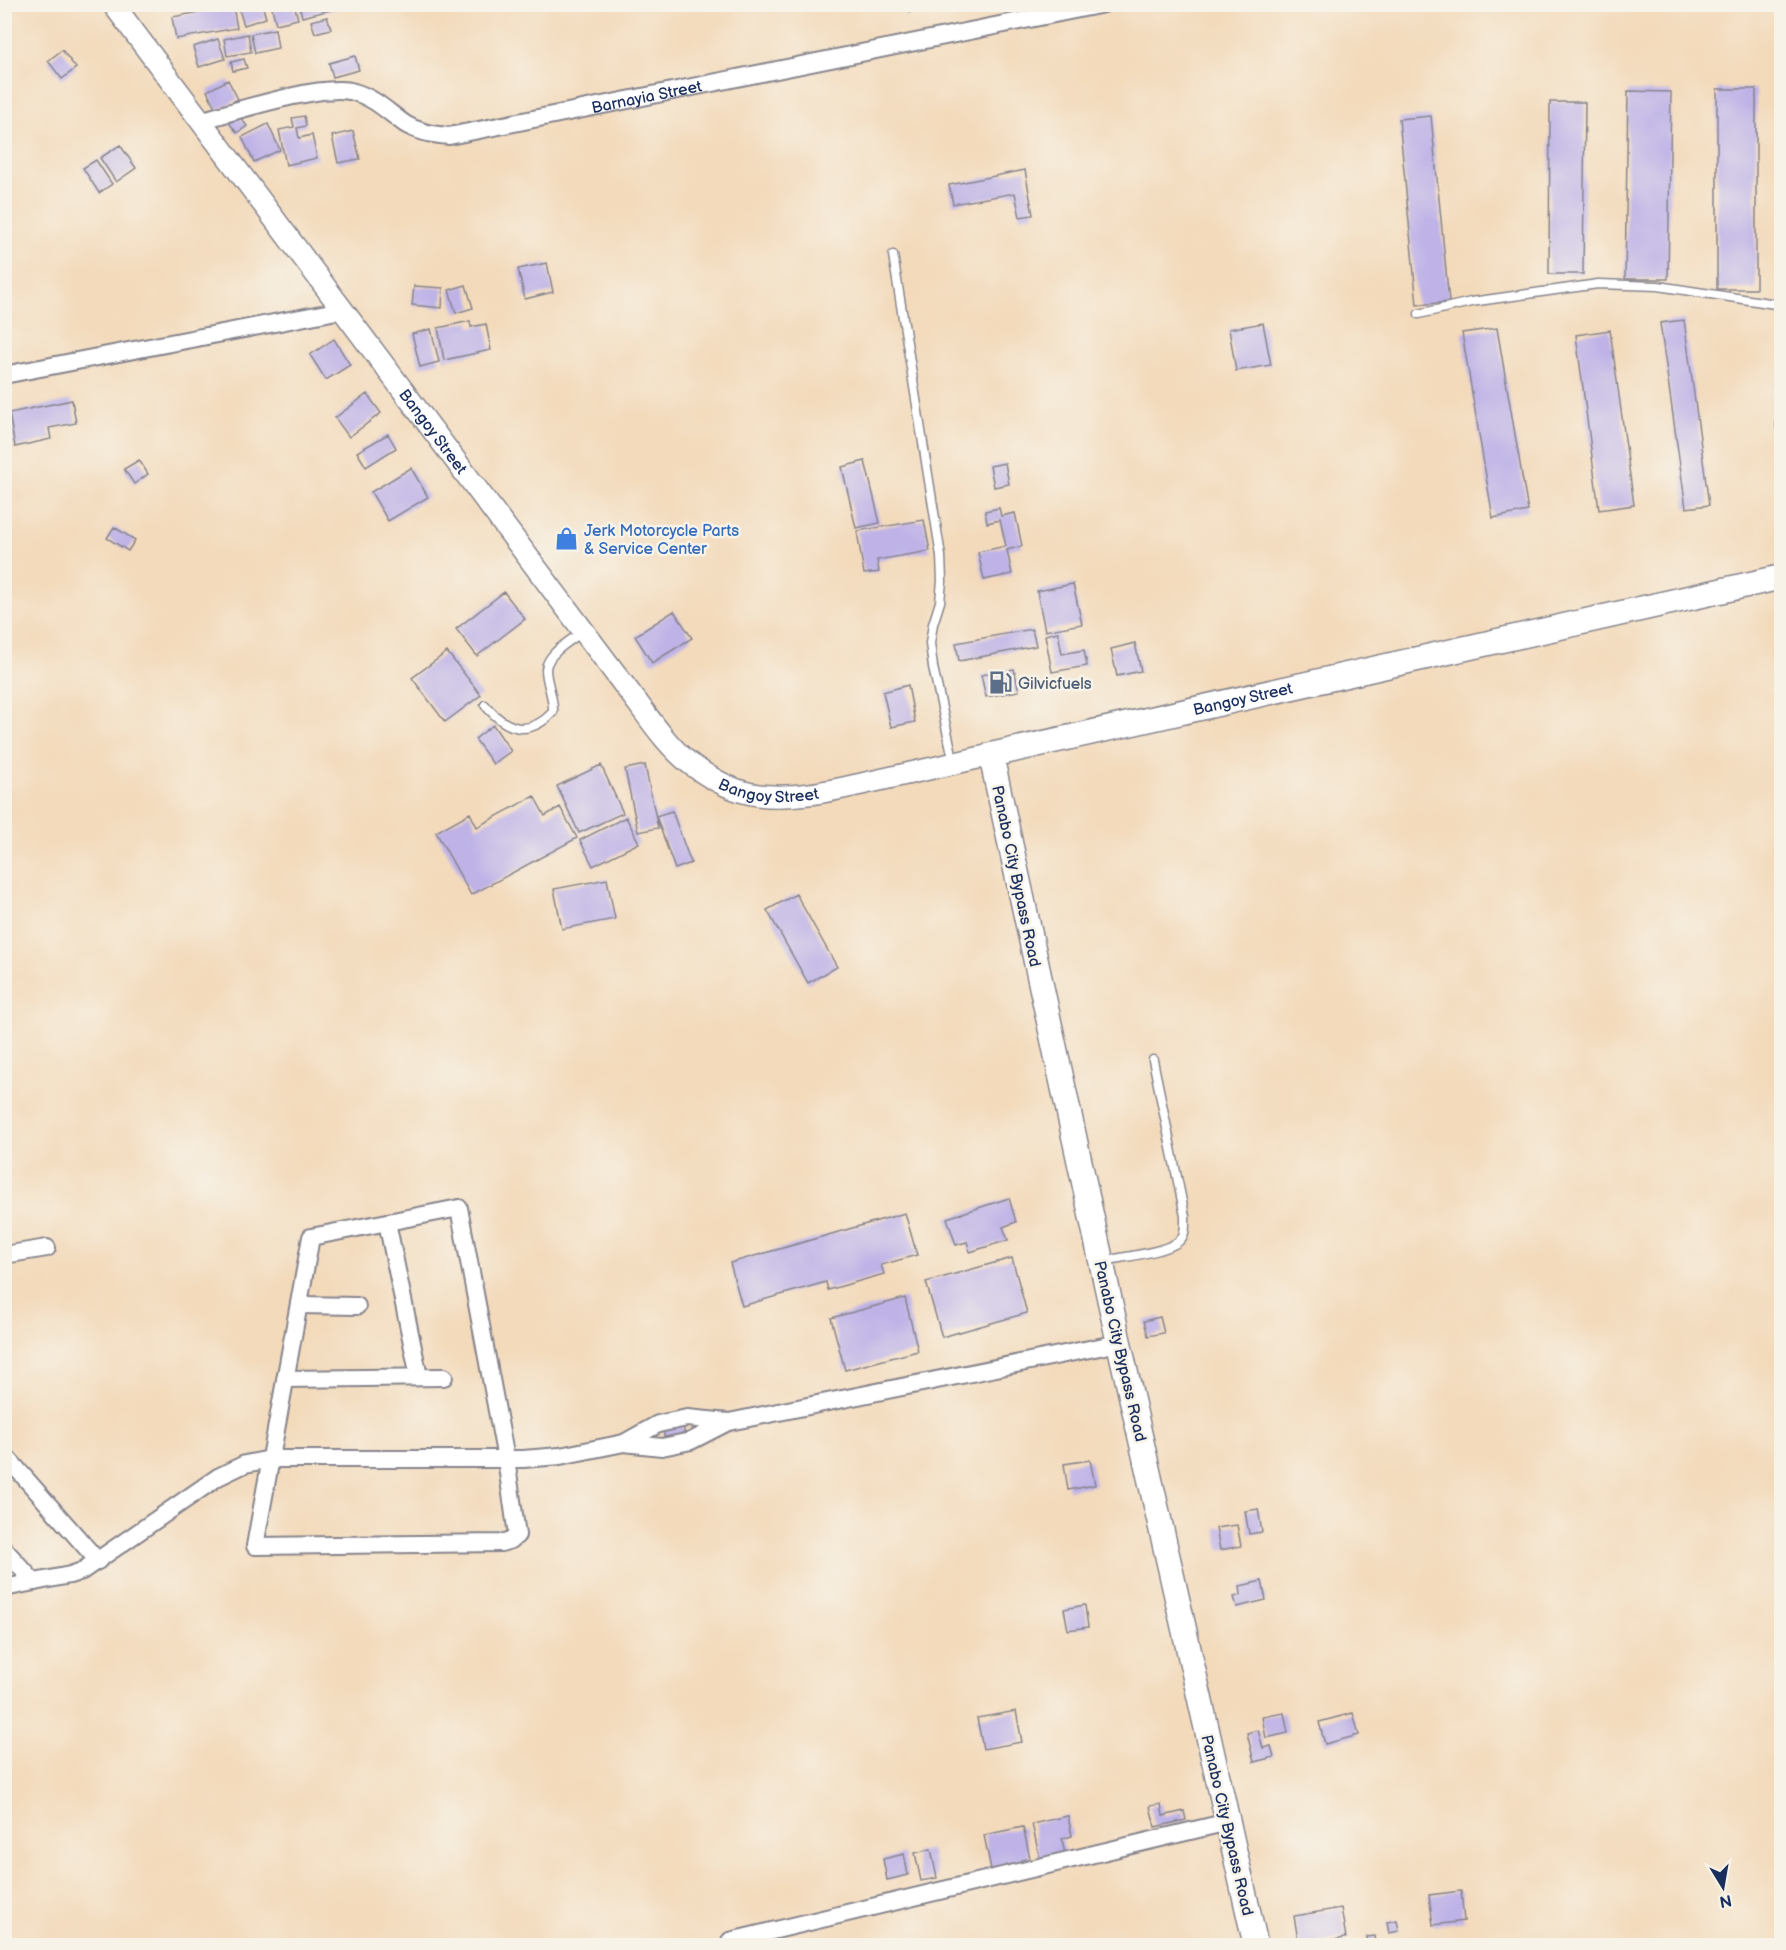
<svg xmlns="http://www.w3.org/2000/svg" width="1786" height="1950" viewBox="0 0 1786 1950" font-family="'Balsamiq Sans',sans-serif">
<rect width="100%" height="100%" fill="#f7f3e8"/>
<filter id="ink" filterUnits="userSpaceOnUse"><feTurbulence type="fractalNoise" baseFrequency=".0167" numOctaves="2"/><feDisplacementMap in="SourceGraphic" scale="12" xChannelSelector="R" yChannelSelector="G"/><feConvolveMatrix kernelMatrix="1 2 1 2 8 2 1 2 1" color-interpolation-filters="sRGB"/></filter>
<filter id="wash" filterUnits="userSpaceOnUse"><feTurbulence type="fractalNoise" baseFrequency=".008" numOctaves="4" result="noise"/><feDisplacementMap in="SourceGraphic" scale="24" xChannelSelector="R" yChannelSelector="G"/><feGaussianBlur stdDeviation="1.35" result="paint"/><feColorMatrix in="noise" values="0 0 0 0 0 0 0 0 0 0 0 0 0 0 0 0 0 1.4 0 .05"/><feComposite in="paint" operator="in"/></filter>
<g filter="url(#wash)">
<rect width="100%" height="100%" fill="#f3dabb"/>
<g id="blocks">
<path fill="#beb2e7" d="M247,4h15l4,14 -22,7 -6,-18z
M271,4h23l4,15 -22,5z
M299,4h40v4l-37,9z
M908,4h26v1l-24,7z
M233,6l4,22 -61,11 -4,-22z
M327,17l4,12 -16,4 -4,-12z
M275,29l3,19 -23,5 -4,-19z
M248,34l3,18 -24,4 -3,-17z
M218,39l7,20 -26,8 -6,-20z
M62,50l14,18 -14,11 -14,-18z
M355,56l4,14 -26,7 -4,-14z
M244,59l3,9 -14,3 -2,-9z
M228,80l10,19 -21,12 -10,-20z
M1717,89h39v200h-39z
M1628,91l43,1 -3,187h-43z
M1550,102h35l-2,172h-34z
M237,113l10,13 -10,7 -10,-13z
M304,116l2,10 -9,2 2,10 13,-3 5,23 -31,7 -7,-35 15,-3 -2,-9z
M1431,116l18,186 -32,3 -18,-186z
M268,124l12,26 -26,12 -12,-25z
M353,131l7,28 -22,4 -6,-27z
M120,145l16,23 -20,14 -16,-24z
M96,160l16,24 -13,9 -16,-25z
M1025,170l8,45 -13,2 -5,-24 -62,11 -4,-19z
M547,263l6,29 -28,7 -7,-30z
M466,285l7,23 -17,5 -7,-23z
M414,286l29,2 -1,20 -30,-3z
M1684,320l25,185 -23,3 -26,-185z
M470,321l1,6 15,-3 5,26 -47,10 -6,-32z
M1263,323l8,42 -35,6 -7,-42z
M1497,328l31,183 -35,7 -31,-185z
M431,329l8,33 -19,5 -8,-33z
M1610,330l24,175 -35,5 -23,-175z
M334,339l16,26 -24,15 -16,-25z
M1775,382h7v47h-6z
M367,394l14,19 -32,24 -14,-19z
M72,400l4,23 -27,5 2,11 -36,8 -6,-34z
M388,434l8,14 -30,19 -9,-15z
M139,460l9,14 -14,10 -10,-15z
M865,461l15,62 -24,5 -14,-61z
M1005,463l4,21 -15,3 -4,-21z
M411,468l17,29 -40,24 -17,-29z
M999,508l2,8 14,-3 7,33 -15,4 5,24 -28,6 -6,-28 28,-6 -6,-26 -13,3 -2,-12z
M924,520l6,31 -53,9 2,12 -15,2 -7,-43z
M114,527l21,13 -7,11 -21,-13z
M1073,584l9,40 -37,7 -8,-40z
M504,592l21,27 -48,37 -21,-27z
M674,611l18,27 -40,25 -17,-27z
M1032,629l4,17 -77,15 -3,-18z
M1058,632l4,22 22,-4 3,16 -35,6 -7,-37z
M1135,643l6,28 -24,5 -6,-27z
M447,652l34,43 -36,27 -33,-44z
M1014,669l5,22 -33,6 -5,-22z
M908,685l7,37 -24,5 -8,-35z
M493,725l18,26 -18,13 -18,-25z
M601,765l22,48 -44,20 -22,-47z
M645,765l13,63 -20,4 -13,-63z
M534,796l11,20 15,-9 17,31 -106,57 -35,-63 34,-19 7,14z
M672,811l19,52 -16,6 -19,-53z
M626,817l13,26 -46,23 -13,-26z
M607,879l8,40 -53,10 -8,-40z
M796,894l41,73 -29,16 -41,-73z
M1009,1198l7,24 -13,5 5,13 -38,12 -3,-10 -11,3 -9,-27z
M905,1213l12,42 -36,10 3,9 -56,16 -2,-8 -84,24 -12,-43z
M1012,1258l15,55 -85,24 -16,-55z
M905,1298l13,53 -73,19 -14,-52z
M1160,1317l4,16 -16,3 -4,-15z
M683,1425l2,10 -20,5 -2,-11z
M1090,1460l5,25 -27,5 -4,-26z
M1258,1509l4,23 -13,2 -4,-23z
M1237,1525l4,21 -21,4 -4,-22z
M1262,1581l4,19 -29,7 -3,-10 7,-2 -1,-9z
M1085,1605l3,22 -20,3 -4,-21z
M1016,1711l6,31 -39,7 -6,-31z
M1284,1713l4,20 -22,5 -4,-21z
M1353,1713l6,22 -34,9 -6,-22z
M1258,1730l5,18 8,-2 3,11 -20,5 -7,-29z
M1161,1804l2,12 21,-5 2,9 -31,7 -5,-21z
M1068,1816l4,20 -10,3 3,15 -25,5 -8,-35z
M1023,1827l7,31 -9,2 1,7 -30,7 -8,-39z
M931,1849l6,29 -16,3 -6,-28z
M904,1854l4,21 -21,5 -4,-21z
M1461,1891l3,30 -31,4 -4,-30z
M1341,1908l5,30 -47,8 -5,-30z
M1397,1920l2,11 -10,2 -2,-11z
M1375,1936l1,8 -8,2 -1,-9z"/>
</g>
</g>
<g filter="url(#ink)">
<use href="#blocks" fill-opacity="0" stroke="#87848c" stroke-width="1.5"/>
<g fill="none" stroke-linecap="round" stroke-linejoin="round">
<defs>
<path id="service" d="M893,255l48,301 1,25 -2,21 -7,22 -3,19 3,24 21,96
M1419,314l52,-12 127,-18 60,2 124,19
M485,705c21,25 43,33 68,7 1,-15 -7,-29 -7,-43 1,-16 26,-29 37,-38
M1104,1261c17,-4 67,-9 77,-22 5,-6 4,-16 4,-23l-32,-156"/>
<g id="minor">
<path id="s1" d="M200,121c33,-9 125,-39 154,-29 21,6 34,20 51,32 13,8 29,11 44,12l655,-132"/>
<path d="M4,375l338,-65"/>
<path d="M459,1208l47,251 11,76 -6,5 -10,3 -246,3 56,-309z"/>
<path d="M387,1222l32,155"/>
<path d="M4,1255l43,-7"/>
<path d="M299,1305l58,1"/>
<path d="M285,1379l159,-2"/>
<path d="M624,1443l38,4 29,-6 37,-19"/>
<path d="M4,1454l94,107"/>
<path d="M4,1549l30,33"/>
<path d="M4,1588l66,-13 12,-4 136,-94 27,-13 26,-5h252l37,-3 64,-13 34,-19 29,-6 42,4 390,-79"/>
<path d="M730,1941l498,-119"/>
</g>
<g id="tertiary">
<path id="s2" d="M113,4l514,685c20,25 39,57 65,76 19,14 43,27 66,30 39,5 80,-6 117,-14 39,-9 77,-17 116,-26"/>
</g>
<g id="secondary">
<path id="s3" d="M1256,1946l-137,-603 -128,-588 791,-178"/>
</g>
</defs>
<use href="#service" stroke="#87848c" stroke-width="11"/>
<use href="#minor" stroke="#87848c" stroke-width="20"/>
<use href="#tertiary" stroke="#87848c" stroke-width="24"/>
<use href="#secondary" stroke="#87848c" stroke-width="27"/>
<use href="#service" stroke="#fff" stroke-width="8"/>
<use href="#minor" stroke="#fff" stroke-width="16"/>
<use href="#tertiary" stroke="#fff" stroke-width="21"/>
<use href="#secondary" stroke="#fff" stroke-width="24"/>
</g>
</g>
<defs>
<symbol id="shop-bare" viewBox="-9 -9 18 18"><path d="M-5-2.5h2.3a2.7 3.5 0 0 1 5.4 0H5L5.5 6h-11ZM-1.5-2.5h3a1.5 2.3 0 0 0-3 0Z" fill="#3f7fe0" stroke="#f7f3e8" stroke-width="2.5" paint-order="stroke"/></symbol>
<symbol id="fuel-bare" viewBox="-9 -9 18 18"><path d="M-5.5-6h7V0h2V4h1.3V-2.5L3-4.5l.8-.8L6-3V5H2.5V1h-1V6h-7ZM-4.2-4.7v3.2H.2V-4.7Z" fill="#5c6f8a" stroke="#f7f3e8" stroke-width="2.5" paint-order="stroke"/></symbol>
</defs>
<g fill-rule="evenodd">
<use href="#shop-bare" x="550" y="522" width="33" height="33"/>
<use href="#fuel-bare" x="984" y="666" width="33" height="33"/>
</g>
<g text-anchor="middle" stroke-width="5" stroke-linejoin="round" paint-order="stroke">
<g font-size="16" fill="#1b2f5e" stroke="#f7f3e8">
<text dy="6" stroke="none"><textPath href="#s1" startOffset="466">Barnayia Street</textPath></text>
<text dy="6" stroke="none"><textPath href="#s2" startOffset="534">Bangoy Street</textPath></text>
<text dy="6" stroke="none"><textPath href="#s3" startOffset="1478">Bangoy Street</textPath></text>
<text dy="6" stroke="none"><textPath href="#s2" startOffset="1040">Bangoy Street</textPath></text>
<text transform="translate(1017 876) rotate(78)" y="6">Panabo City Bypass Road</text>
<text transform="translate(1121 1351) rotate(77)" y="6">Panabo City Bypass Road</text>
<text transform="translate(1228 1825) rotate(77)" y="6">Panabo City Bypass Road</text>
</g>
<g font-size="16" fill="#366cbe" stroke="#f7f3e8" text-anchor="start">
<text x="584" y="536">Jerk Motorcycle Parts<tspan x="584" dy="18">&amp; Service Center</tspan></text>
</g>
<g font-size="16" fill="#4e5e75" stroke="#f7f3e8" text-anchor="start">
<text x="1018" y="689">Gilvicfuels</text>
</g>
</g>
<rect width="1786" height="1950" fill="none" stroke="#f7f3e8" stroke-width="24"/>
<g transform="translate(1723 1887) rotate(169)" stroke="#f7f3e8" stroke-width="4.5" paint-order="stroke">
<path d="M0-4.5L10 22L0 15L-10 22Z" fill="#1b2f5e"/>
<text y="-9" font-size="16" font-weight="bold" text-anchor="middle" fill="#1b2f5e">N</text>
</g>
</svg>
